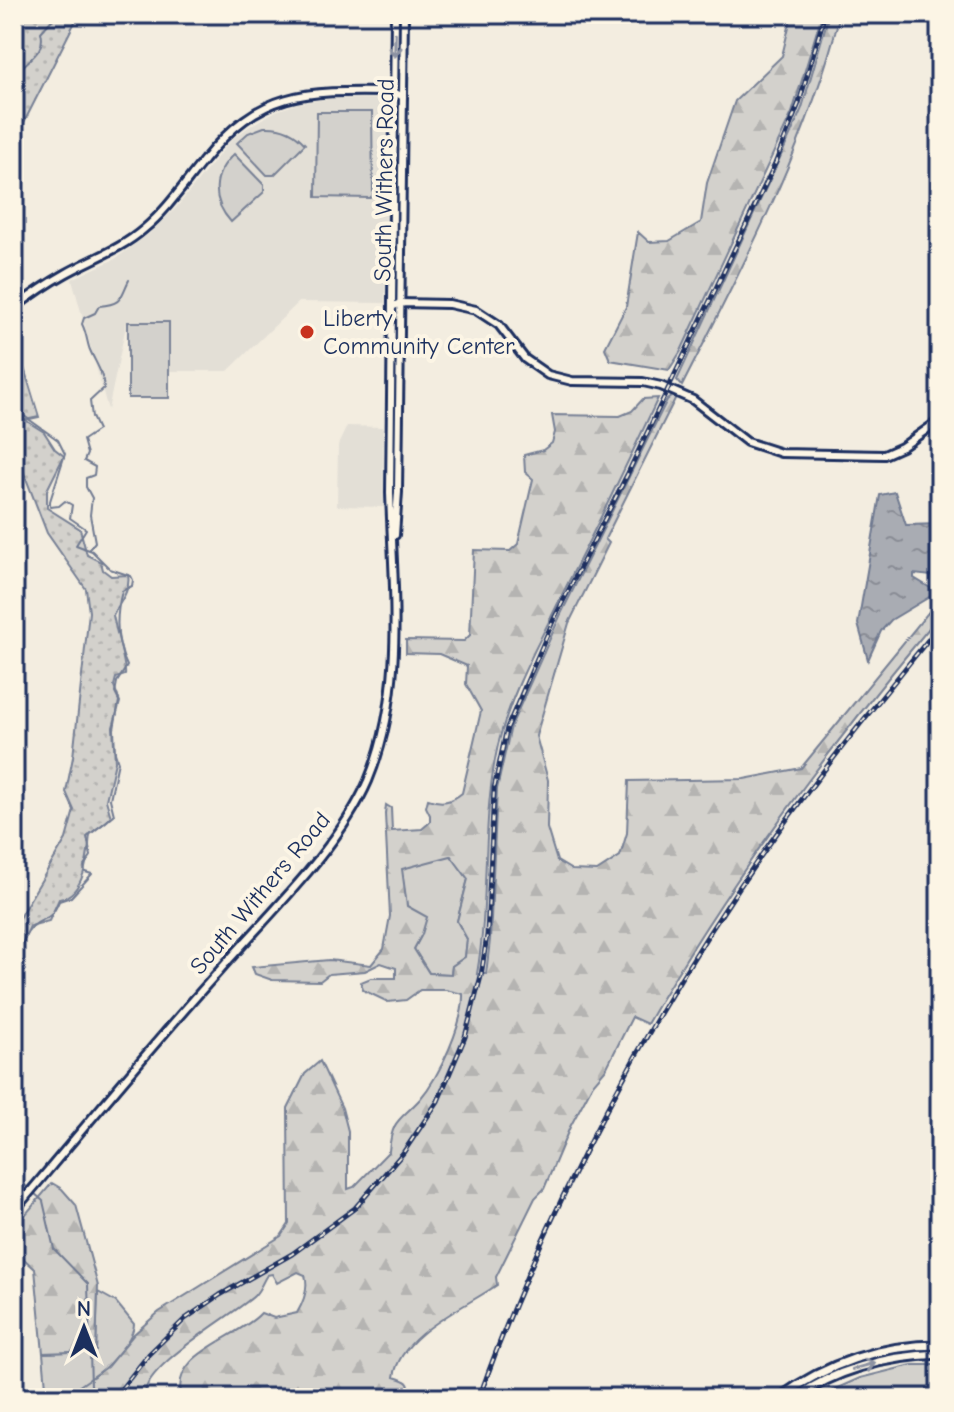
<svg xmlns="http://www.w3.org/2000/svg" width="954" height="1412" viewBox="0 0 954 1412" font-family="'Comic Neue',sans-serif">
<defs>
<pattern id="forest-firs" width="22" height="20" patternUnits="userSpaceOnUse" patternTransform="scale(2)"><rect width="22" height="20" fill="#d3d1cc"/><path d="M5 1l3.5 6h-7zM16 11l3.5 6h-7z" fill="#b5b4b2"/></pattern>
<pattern id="park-dots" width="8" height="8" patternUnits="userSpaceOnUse" patternTransform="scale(2)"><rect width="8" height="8" fill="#d3d1cc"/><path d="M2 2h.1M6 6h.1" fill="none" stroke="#b5b4b2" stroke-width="1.8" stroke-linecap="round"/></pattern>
<pattern id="water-ripples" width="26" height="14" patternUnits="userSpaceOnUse" patternTransform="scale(2)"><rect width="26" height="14" fill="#a9acb3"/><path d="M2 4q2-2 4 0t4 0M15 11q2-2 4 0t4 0" fill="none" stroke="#898c95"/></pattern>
</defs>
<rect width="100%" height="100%" fill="#f3ede0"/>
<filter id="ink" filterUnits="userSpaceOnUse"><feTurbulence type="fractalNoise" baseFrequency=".0125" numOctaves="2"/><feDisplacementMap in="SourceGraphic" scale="16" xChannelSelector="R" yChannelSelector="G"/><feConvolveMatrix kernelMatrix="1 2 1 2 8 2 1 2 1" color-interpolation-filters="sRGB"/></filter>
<g filter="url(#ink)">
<path fill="#e3dfd6" d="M334,98l50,1 3,2 -2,202 -86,-1 -71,69h-58v-50h-43l-19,89 -36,-131 43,-20 34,-25 27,-26 55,-68 19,-14 26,-15 23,-8z
M347,426l36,1 1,80 -47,-1 1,-61z"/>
<path fill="#d3d1cc" stroke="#778095" stroke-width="2" d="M317,112h55l1,83 -3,3 -54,-1z
M264,127c17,-1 30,4 41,17l-31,31h-7l-30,-32 11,-10z
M234,154l30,31v7l-33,30c-20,-22 -19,-48 3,-68z
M128,322h41v76h-41z
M451,855l17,24 -11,42 10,18 -2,18 -13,9 -1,8 -22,-1 -15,-24 8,-15 -15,-28 -6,-37z
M98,1292l18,10 18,22c0,22 -53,70 -74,74 -4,1 -9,0 -13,0l-4,-45 53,-2z
M912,1365h28v33h-125l45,-20z"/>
<path fill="url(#forest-firs)" stroke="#778095" stroke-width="2" fill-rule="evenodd" d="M792,14h30l-30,99 -111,238 -12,19 -59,-10 -5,-12 21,-41 12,-75 11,10 20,-1 32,-19 6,-39 28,-82 47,-45z
M829,14h11c-33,132 -97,252 -158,372l-5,-6 113,-244 12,-28z
M672,396l4,1 -71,142 4,4 -40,80 -33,113 12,44 -1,48 10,33 15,9 25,1 23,-15 7,-23 2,-52 115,-2 57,-11 139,-170v17c-108,129 -209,263 -293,409l-15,-7 -26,52 -13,15 -23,43 -26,62 -9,9 -39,79 1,8c-33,23 -97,49 -103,92 23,7 10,8 19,21h-52l-17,-8 -8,8h-154c-14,-45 56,-59 79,-85l13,5 23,-5c7,-12 12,-25 8,-38l-7,-3 -21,11 -5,-9 -5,1c-5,7 -6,14 -13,21 -20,19 -119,74 -108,102h-84l45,-31 27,-33 25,-22 122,-76 8,-12 -1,-116 17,-34 15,-13 22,47 6,23v58l6,-2 35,-36c3,-33 11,-30 31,-52 19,-22 44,-76 43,-105l-17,-4h-26l-14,10 -18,2 -25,-12 -2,-8 10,-4h25v-10l-15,-5 -16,8 -36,3 -9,7 -48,-1 -17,-6 -3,-7 77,-7 42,5 13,-16 6,-33 -5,-102 1,-9 5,3 1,23 30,-2 8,-7v-7l-4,-8 2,-8c14,5 23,3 34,-6l19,-82 -15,-27 1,-18 -28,-12 -33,-1v-13l58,1 6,-6 4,-85 36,1 8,-7 15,-65 -8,-7 -1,-17 19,-5 9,-7 3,-11 -3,-17 68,1 12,-5 11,-12 15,-1c-30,64 -61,128 -93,191 -24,50 -54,102 -67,156 -17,75 -8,153 -21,229h9l4,-34 7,-151 14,-63 49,-110 107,-216zM451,856l17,23 -11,42 10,18 -2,18 -13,9 -1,8 -22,-1 -15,-24 8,-15 5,-17 -20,-11 -5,-37z
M52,1183l10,6 14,16 22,81 -2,65 -53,2 -8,-84 -21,-19v-22z"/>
<path fill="url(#park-dots)" stroke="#778095" stroke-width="2" d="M14,14h65l-65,128z
M14,335l25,82 -14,3 19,12 11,17 9,7 -17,34v18l33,21 7,26 14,7 2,8 8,6 17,-1c3,15 -8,27 -15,40 2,13 14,53 12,60l-9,3 -2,8 6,16 -7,25 2,35 -9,38 5,17c-6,8 -14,10 -21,17 -2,22 -5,61 -31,65l-10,22 -19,5 -16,36v-36l52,-87 8,-29 -8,-18 7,-35 16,-145 -3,-23 -39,-56 -33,-86z"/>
<path fill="url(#water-ripples)" stroke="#707a91" stroke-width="2" d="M895,492l11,33 34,-1v53l-26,-3v4l18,11 -1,7 -40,24 -10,11 -13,29 -10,-36 22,-129z"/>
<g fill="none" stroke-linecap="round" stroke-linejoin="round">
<path stroke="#707a91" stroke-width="2" d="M14,110l5,-1 3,-5 -7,-27c8,-17 32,-22 26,-45l16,-18
M14,388l8,11 -2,14 38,27 7,14 -15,47v6l9,-1 6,-5 7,4 -2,13 16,11 -10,16 16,6 18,18 21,7 2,4 -1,6 -10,5c-7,26 -7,50 5,75l-10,16 -2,11 4,8 -5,28 1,24 3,9 -8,37 4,16 -27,22 4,19 -7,10 1,6 7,2 -21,23 -12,4c-9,22 -14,14 -27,26 -12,12 -11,29 -18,42
M90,548l5,-6 -5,-27 2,-17 -6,-11v-9l8,-3 1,-8 -11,-6 3,-7 -4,-14 15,-10 -6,-13 -2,-16 14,-13c-1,-16 -8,-24 -14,-38 -3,-7 -3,-16 -8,-26l2,-6 11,-5 4,-7c24,-2 21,-8 30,-26
M14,1179l5,1 10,9
M34,1193l9,8 11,48 34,35 3,102 22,12"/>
<defs>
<path id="tertiary" d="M392,307l8,-4 49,1 27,6 23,15 26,34 23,16 24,6 71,1 18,4 32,14 54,42 34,11 103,2 18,-8 38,-27
M14,308c16,-12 33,-24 51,-34 26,-15 55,-24 79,-45 24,-20 40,-45 60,-69 57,-72 105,-69 190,-68l9,5"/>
<path id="secondary" d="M395,535l3,-43 6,-478
M14,1211c68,-81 135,-162 205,-240 48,-55 120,-123 149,-190 38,-91 25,-193 22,-288l5,-479"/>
<path id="primary" d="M779,1398c47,-34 102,-53 161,-53
M795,1398c43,-30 94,-42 145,-44"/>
</defs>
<use href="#tertiary" stroke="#1b2f5e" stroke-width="12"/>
<use href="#secondary" stroke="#1b2f5e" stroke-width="12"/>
<use href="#primary" stroke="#1b2f5e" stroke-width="13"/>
<use href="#tertiary" stroke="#fcf5e5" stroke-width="6"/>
<use href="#secondary" stroke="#fcf5e5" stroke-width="6"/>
<use href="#primary" stroke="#fcf5e5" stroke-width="7"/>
<defs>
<path id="rail" d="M114,1398l35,-44 36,-35 35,-24 72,-41 63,-46 48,-55 35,-52 27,-64 16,-61 6,-41 7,-146 13,-61 46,-107 74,-146 148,-311 24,-61 26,-89
M479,1398c68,-192 175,-392 293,-558 53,-74 111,-144 168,-215"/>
</defs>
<use href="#rail" stroke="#1b2f5e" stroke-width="5"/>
<use href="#rail" stroke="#fcf5e5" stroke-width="2" stroke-dasharray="6" stroke-linecap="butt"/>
</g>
<defs><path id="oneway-shaft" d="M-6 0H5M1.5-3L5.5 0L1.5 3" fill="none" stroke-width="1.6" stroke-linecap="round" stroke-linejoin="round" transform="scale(2)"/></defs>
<g stroke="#8c92a2">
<use href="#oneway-shaft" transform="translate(395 45) rotate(91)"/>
<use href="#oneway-shaft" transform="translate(864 1366) rotate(-16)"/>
</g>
</g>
<circle fill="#c8321e" stroke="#fcf5e5" stroke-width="3" cx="307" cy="332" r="8"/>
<g text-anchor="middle" stroke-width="8" stroke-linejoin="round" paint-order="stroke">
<g font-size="24" fill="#1b2f5e" stroke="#fcf5e5">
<text transform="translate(384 180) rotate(-89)" y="8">South Withers Road</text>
<text transform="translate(260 893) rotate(-50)" y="8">South Withers Road</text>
</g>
<g font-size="24" fill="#1b2f5e" stroke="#fcf5e5" text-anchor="start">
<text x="323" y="326">Liberty<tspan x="323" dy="28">Community Center</tspan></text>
</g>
</g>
<rect width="954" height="1412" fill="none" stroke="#fcf5e5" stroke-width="48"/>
<rect x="24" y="24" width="906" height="1364" fill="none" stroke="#1b2f5e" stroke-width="3" filter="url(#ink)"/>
<g transform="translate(84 1328)" stroke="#fcf5e5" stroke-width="6" paint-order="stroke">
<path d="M0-6L14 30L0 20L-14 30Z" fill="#1b2f5e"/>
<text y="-12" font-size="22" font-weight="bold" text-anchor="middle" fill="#1b2f5e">N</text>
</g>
</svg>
